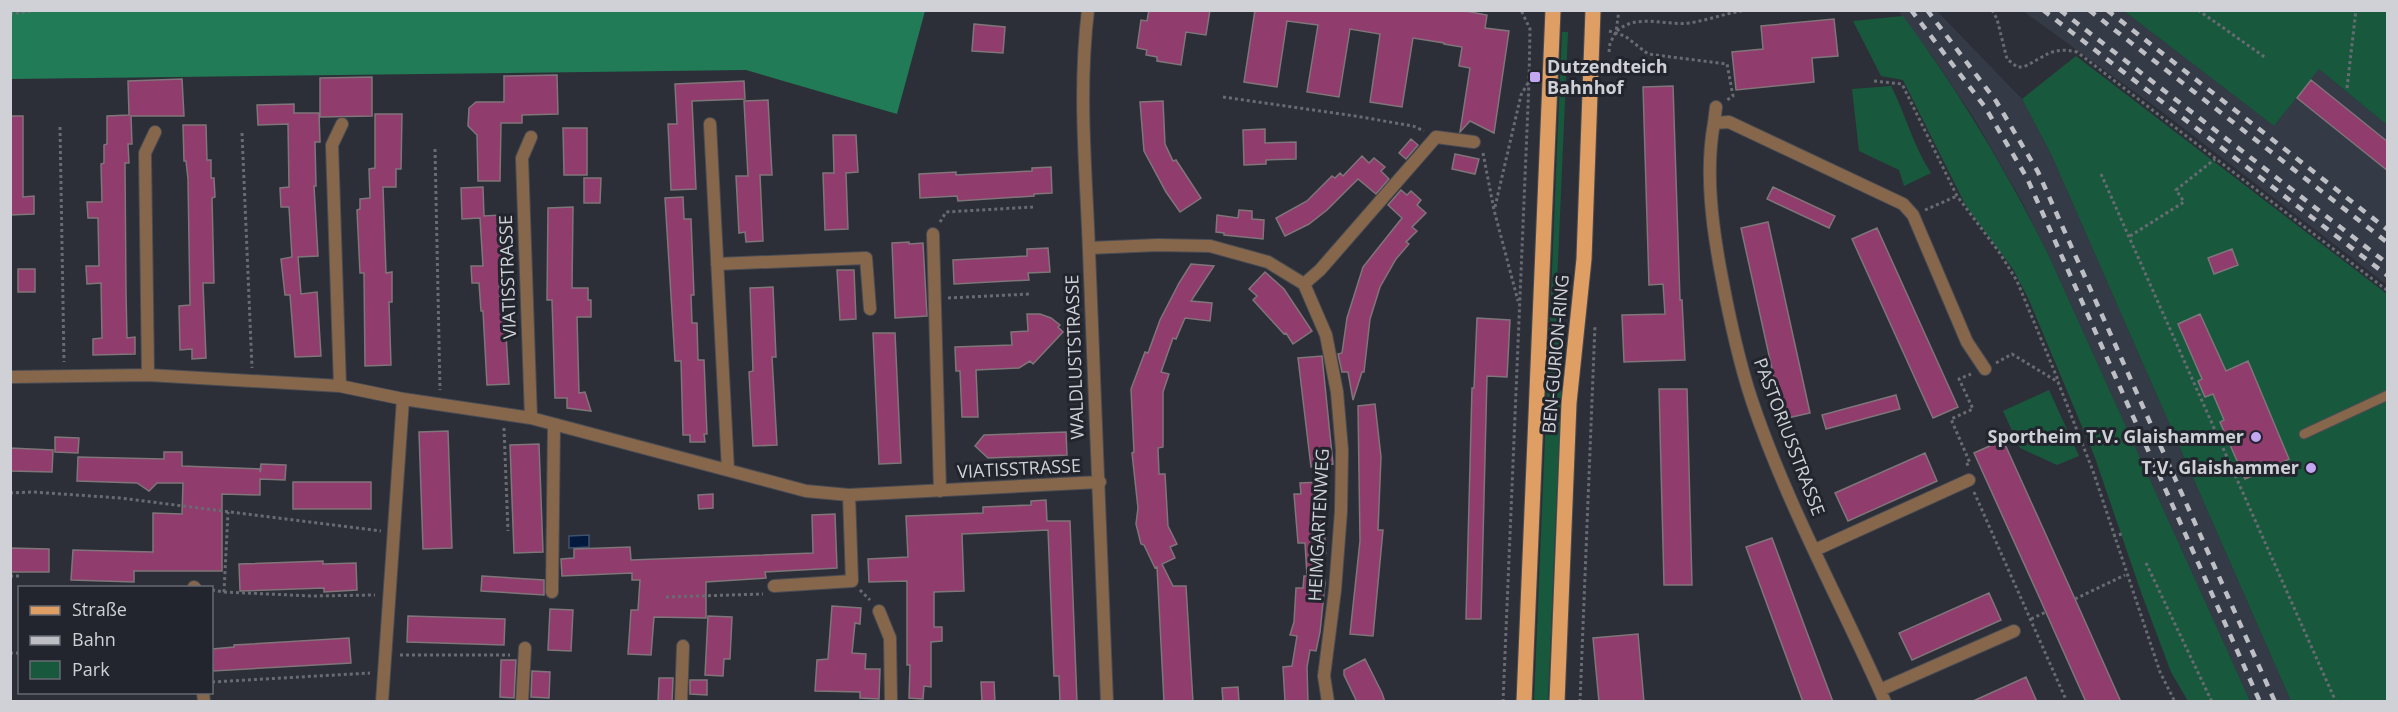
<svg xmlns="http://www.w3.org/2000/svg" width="2398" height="712" viewBox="0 0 2398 712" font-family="'Open Sans',sans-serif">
<rect width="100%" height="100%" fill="#2c2f37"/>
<path fill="#353a47" d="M1898,11h39l85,88 30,57 239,545h-41l-202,-447 -26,-52 -47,-82 -42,-63z
M2023,11h101l150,115 45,-57 68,56v160l-222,-171z"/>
<path fill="#18593e" d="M2124,11h263v114l-68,-56 -45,57z
M1903,16c56,75 103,154 145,238l202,447h-62l-17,-29 -30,-80 -47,-137 -65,-155 -16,-31 -47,-63 -63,-126 -22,-4 -28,-55z
M1562,32h6l-11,251 4,110 -13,308 -14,1z
M2076,56l311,238v407h-96l-239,-545 -30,-57z
M1891,86c15,29 22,60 40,87l-27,13 -5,-16 -40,-19 -7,-62z
M2049,390l30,66 -22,9 -37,-17 -17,-37z"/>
<path fill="#217b56" d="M10,11l1,-1 914,1 -28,103 -151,-44 -735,9z"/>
<path fill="#021a3e" stroke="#40516c" stroke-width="1.5" d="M589,535v12l-20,1v-12z"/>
<path fill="#903c6d" stroke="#80757a" stroke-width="1.5" d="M1149,10h61l-4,25 -20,-3 -5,33 -24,-4v-4l-11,-2 1,-5 -10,-2 4,-28 6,1z
M1255,10h205l27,5 -2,13 24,3 -15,102 -24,-12 -10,11 10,-64 -11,-2 3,-19 -18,-3v-1l-31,-5 -11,69 -32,-5 10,-68 -30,-5 -11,68 -32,-5 11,-67 -31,-4 -10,66 -33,-5z
M1834,19l4,37 -26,2 2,24 -78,8 -4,-38 31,-3 -2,-23z
M974,24l31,3 -2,26 -31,-2z
M557,75l1,39 -36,1v8h-21l-1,58h-22l-1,-46 -9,-9 1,-18 7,-6h28v-26z
M372,77v39l-52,1v-39z
M182,79l2,37h-53l1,28h-4l1,19h-4l1,129 1,46 8,-1v17l-42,1v-16l9,-1 -1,-55 -14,1 -1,-18h13l-1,-48h-10l-1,-16h15l-1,-38 3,-1v-18l3,-1v-28l22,-1 -1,-34z
M2311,80l77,62v29l-91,-73z
M744,81l1,18 -53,2 4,88 -25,1 -3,-66h9l-2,-40z
M1673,86l7,214h2l3,60 -61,2 -2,-47 43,-1 -2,-30 -14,1 -6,-198z
M768,100l4,75h-12l3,66 -17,1 -1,-10 -6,1 -3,-57h12l-4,-75z
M1163,101l2,43 8,17 3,-1 25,38 -21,14 -14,-20 -22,-41 -4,-49z
M294,104v9h25l1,29h-5l1,44h-2l4,70 -20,1 3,37 16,-2 4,64 -26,1 -5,-62h-5l-4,-36 11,-2 -3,-50h-8l-1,-19 9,-1 -1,-63 -30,1 -1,-20z
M375,114h27l-1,55h-5v18h-13l3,86 6,-1v30h-3l2,63 -26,1 -1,-93h-4l-3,-63 3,-1v-10l10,-1 -1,-29 6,-1z
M10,116h13v81l11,-1v18l-24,1z
M183,125h23l1,35h4v18h3l1,19 -3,1 2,85h-11l3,75 -14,1v-10l-12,1 -1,-44 11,-1 -2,-126 -2,-18h-2z
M563,128h24v47h-23z
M1265,129v14l31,-1v17l-30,1v4l-22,1 -1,-35z
M833,135h23l2,37 -12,1 2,56 -23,1 -2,-57h11z
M1411,139l7,6 -12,14 -7,-6z
M1455,154l24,5 -4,15 -23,-5z
M1362,156l7,7 5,-5 11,9 -4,4 8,8 -13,15 -18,-15 -31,31 -18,14 -24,12 -9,-18 31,-17 25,-25 3,2 5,-5 3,3z
M1051,167l1,26 -18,1v2l-76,5 -1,-5 -37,2 -1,-24 37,-2v3l76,-4v-3z
M584,178h17l-1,25h-16z
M483,187l1,29 17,-1 4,67h-6l3,36h3l4,66 -22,1 -4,-74h-2l-2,-28h-7l-1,-17h12l-3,-48 -18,1 -1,-31z
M1773,187l62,29 -6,12 -62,-29z
M1401,190l6,5 4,-4 10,9 -4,5 9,8 -14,14 5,4 -11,11 3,2 -13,15 -16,28 -10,32 -6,53h-2l-9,28 -5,-28h-6l-4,-18 4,-1 5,-35 16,-51 39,-49 -14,-13z
M683,197l1,22h7l3,76h-3l1,28h5l1,37h6l3,74h-3l1,8h-15v-7h-7l-2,-74h-6l-10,-163z
M573,207l-1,81h16v12h3v17h-14l2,76 6,-1 6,19 -24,-3v-10h-12l-3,-98h-5l1,-92z
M1239,210l13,1v8l12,1 -1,19 -39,-4v-2l-8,-1 1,-17 21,3z
M1768,222l42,191 -27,6 -42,-191z
M1877,228l81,179 -25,11 -81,-179z
M909,242v2l14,-1 4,73 -32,2 -3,-75z
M1048,248l2,24 -22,1 1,7 -75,4 -1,-24 74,-4v-7z
M2232,249l6,16 -24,9 -6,-16z
M1191,264l23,2 -23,35 21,2 -2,18 -25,-3 -9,21 -3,-1 -12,34 8,2 -6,18v55l-5,1 1,26h6l3,52 9,18 -7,3 5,11 -13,6 11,22h13l7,116h-29l-7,-135 -2,1 -11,-23 -3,-1 -5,-20 2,-16 -6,-55 2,-1 -3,-63 14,-37 3,1 12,-33 19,-37z
M18,269h17v23h-17z
M837,270h17l2,49 -16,1z
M1265,272l19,17 28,42 -19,13 -7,-11 -2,1 -31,-34 4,-4 -8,-7z
M773,287l3,70h-4l5,88 -24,1 -4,-74 4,-1 -3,-83z
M1027,314h13l11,4 9,7 -2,2 5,5 -30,32 -3,-3 -11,7 -43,2 2,47h-16l-2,-46h-4l-1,-24 57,-2 -1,-13 17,-1z
M2200,314l26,57 22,-10 41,98 -44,20 -25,-57 4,-2 -11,-26 -8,3 -7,-16 4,-2 -24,-55z
M1477,318l33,2 -3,57 -20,-1 -6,243h-15l6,-231h2z
M873,333h22l6,130 -22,1z
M1322,356l11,108 -22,3 -13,-109z
M1659,389h28l5,196h-28z
M1896,395l4,14 -74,20 -4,-14z
M1375,404l6,53 -3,73h5l-10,106 -23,-2 10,-93 -2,-135z
M448,431l4,117 -29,1 -4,-117z
M1066,432l1,23 -79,3 -13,-12 9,-11z
M55,437l24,1 -1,15 -23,-1z
M2003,440l72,159 46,103h-35l-50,-112 -62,-137z
M539,444l4,108 -29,1 -4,-108z
M10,448l43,2 -1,22 -42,-1z
M164,452h18v14l79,3 -1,3 1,-8 25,1 -1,15 -25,-1v16l-38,-1v77h-88v11l-63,-2 2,-30 80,2v-39l29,1 1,-31h-26l-8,8 -12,-8 -60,-2 1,-24 86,2z
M1925,453l12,28 -89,40 -13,-28z
M293,482h78v27h-78z
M1321,482l5,71h-5l4,30 -5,49 -4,19 -6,-1 -3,17 1,35h-23l-2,-35 9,-1 5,-30 -7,-1 4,-13 2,-34h7l1,-12h3l-2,-33h-7l-4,-49h7l-1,-11z
M713,494v14l-14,1 -1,-14z
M1046,500l1,21h23l7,181h-17l-1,-26h-5l-6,-146 -86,4 2,57 -30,1v35h8v14l-11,1v45l-7,-1 -1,13 -14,-1 1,-33h-3v-84l-38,1 -1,-23 40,-2 -2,-41 77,-3v-6l48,-2v-4z
M835,514l2,54 -72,4 1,6 -60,4v36l-52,-1 -3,38 -23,-1 3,-44h7l2,-30h-8v-7l-70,3 -1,-17 13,-1v-9l56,-2 1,13 182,-7 -1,-38z
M1772,538l34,92 27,72h-30l-57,-155z
M10,548l39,1v23h-39z
M323,561v3l33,-1 1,27 -33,2v-4l-84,3 -1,-27z
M482,576l62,4v15l-63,-4z
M1989,593l12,27 -89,40 -13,-27z
M832,606l29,2 -1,16 -5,-1 -3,30 14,1 -1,15h15l-1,30 -19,-1v-6l-45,-1 2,-31 11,-1z
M550,609l23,1 -2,41 -23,-1z
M408,616l97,3 -1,26 -97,-3z
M708,616l24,1 -2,42h-6l-1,17 -18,-1z
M1638,634l6,68h-45l-6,-64z
M349,638l2,25 -138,8 -1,-22 22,-2v-2z
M1365,659l17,34 3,9h-28l-13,-27v-5z
M501,660h15l-2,38 -14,-1z
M532,671l18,1 -1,26 -18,-1z
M2026,677l11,25h-66z
M659,678h14l-1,24h-14z
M690,680h17v15l-17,-1z
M981,682h13l1,20h-13z
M1238,687l1,15h-16l-1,-14z"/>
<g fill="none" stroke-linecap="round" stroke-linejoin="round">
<defs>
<path id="lane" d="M2304,434l84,-39"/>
<path id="street" d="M1088,10c-10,83 -2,159 1,241 5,150 13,300 18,451
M1714,123l2,-16
M710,124l18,346
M933,234l7,257
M1089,248l69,-3 52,1 58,16 36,22 22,51 11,57 5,58 -1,61 -6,79 -11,86 4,26
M717,264l149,-6 4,51
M1304,284l16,-14 116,-133 38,5
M148,375l-3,-222 10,-21
M10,377l138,-2 192,11 63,13 128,19 275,73 43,4 251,-13
M340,386l-8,-241 10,-21
M531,418l-9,-260 9,-21
M1815,550l154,-70
M774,586l78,-5 -3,-86
M194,587l1,1
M552,592l2,-168
M879,611l11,27 1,64
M1880,690l134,-59
M203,692l1,10
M382,702l21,-303
M522,702l3,-54
M681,702l2,-56
M1885,702c-44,-100 -98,-197 -133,-301 -14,-42 -23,-85 -31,-128 -9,-48 -16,-102 -7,-150l15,-1 174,82 10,11 54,127 18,27"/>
<path id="primary" d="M1524,702l29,-692
M1557,702l12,-299 15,-144 9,-249"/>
</defs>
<use href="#lane" stroke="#494c54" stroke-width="11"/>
<use href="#street" stroke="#494c54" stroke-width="14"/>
<use href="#primary" stroke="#494c54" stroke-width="17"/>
<path stroke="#686b72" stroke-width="3" stroke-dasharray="3 3" stroke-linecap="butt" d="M1992,10l5,9 10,40 10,8h6c23,-10 27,-21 54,-15l311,239
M2198,10l68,48
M10,14l27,-4
M1609,31l16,5 23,18 79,10 6,32 -6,4
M1617,31c20,-18 48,-5 72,-8 21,-3 39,-11 60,-13
M1609,52l1,-9 6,-11 3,-22
M1874,81l28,3 55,112 42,56 18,29 41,99
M2347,88l9,-78
M1223,97l132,19 58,10 11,5
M60,127l4,235
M242,133l10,235
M435,149l5,241
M1483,153l11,57 24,91
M2101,174l235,528
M1495,207l26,-112 7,-12
M1925,210l32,-14
M940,222l6,-10 87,-5
M2130,236l54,-34 -8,-12 39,-31
M948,298l82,-4
M1996,363l16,-9 46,28 35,89 67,201 15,30
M504,428l4,103
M1966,465l4,-2 -19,-44 22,-10 -14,-30 12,-5
M1974,492l93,210
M10,493l23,-1 87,6 261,33
M2113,536l9,-2
M2146,563l66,139
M10,576h10
M212,590l12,2 4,-80
M860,590l10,10
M224,592l88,4 63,-1
M666,597l97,-3
M2075,599l50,-24
M2031,619l15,-7
M10,653h8
M400,655h110
M212,682l158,-9
M1503,702l26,-620 1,-53 -9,-19
M1580,702l15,-377"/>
<use href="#lane" stroke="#87674c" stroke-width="9"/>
<use href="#street" stroke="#87674c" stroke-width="12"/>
<use href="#primary" stroke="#df9e64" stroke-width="15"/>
<path stroke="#bdbfc5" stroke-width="4.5" stroke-dasharray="8 8" stroke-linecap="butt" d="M1911,10l74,97 42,71 233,524
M1927,10l69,91 42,71 237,530
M2043,10l345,266
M2060,10l328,254
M2089,10l299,233
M2107,10l281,220"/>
</g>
<g fill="#c3a7f2" stroke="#22252d" stroke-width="2">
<rect x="1529" y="71" width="12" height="12" rx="3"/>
<circle cx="2256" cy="437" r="6"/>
<circle cx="2311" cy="468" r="6"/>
</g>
<g text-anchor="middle" stroke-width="6" stroke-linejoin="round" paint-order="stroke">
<g font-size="18" font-weight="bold" fill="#cfd1d6" stroke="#22252d" text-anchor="end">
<text x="1547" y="73" text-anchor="start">Dutzendteich<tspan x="1547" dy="21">Bahnhof</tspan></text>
<text x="2244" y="443">Sportheim T.V. Glaishammer</text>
<text x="2299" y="474">T.V. Glaishammer</text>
</g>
<g font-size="18" fill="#cfd1d6" stroke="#22252d">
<text transform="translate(508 277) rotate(-92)" y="6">VIATISSTRASSE</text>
<text transform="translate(1556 354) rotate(-85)" y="6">BEN-GURION-RING</text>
<text transform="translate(1075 357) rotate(-92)" y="6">WALDLUSTSTRASSE</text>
<text transform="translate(1789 437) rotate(69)" y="6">PASTORIUSSTRASSE</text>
<text transform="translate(1019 469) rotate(-3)" y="6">VIATISSTRASSE</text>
<text transform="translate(1319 525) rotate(-87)" y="6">HEIMGARTENWEG</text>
</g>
</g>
<rect width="2398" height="712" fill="none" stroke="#cfd1d6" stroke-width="24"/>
<rect x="18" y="586" width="195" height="108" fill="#22252d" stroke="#676a71" stroke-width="1.5"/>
<rect x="30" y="606" width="30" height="9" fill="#df9e64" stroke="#676a71" stroke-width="1.5"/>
<text x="72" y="616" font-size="18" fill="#cfd1d6">Straße</text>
<rect x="30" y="636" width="30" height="9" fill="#bdbfc5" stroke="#676a71" stroke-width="1.5"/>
<text x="72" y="646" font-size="18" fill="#cfd1d6">Bahn</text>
<rect x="30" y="661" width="30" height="18" fill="#18593e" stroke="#676a71" stroke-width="1.5"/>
<text x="72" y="676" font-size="18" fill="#cfd1d6">Park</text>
</svg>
